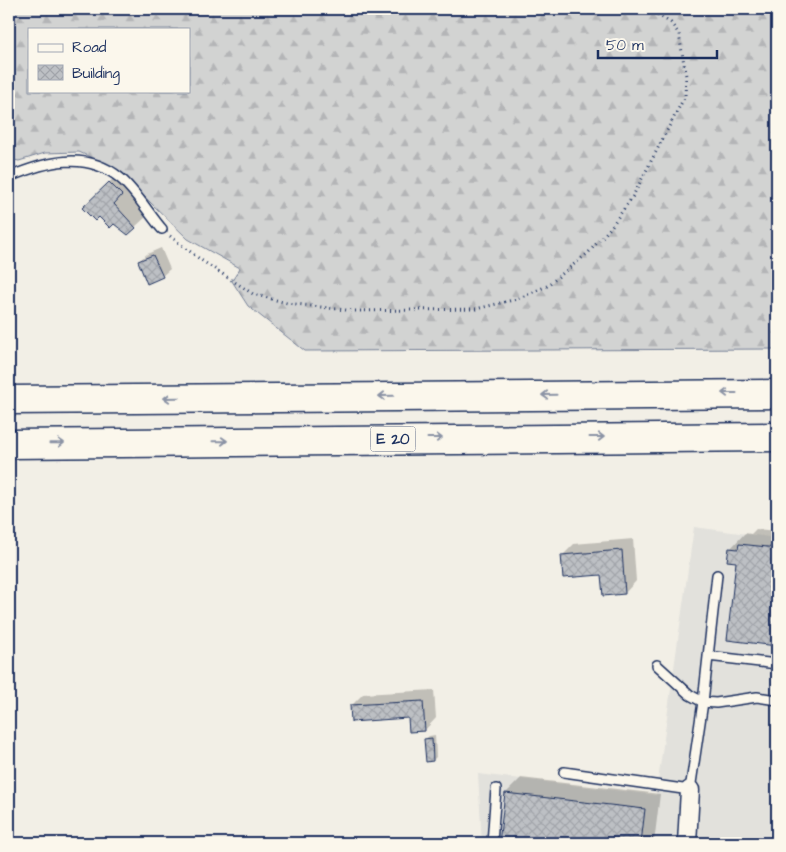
<svg xmlns="http://www.w3.org/2000/svg" width="786" height="852" viewBox="0 0 786 852" font-family="'Architects Daughter',sans-serif">
<defs>
<pattern id="forest-firs" width="22" height="20" patternUnits="userSpaceOnUse" patternTransform="scale(1.25)"><rect width="22" height="20" fill="#d2d3d2"/><path d="M5 1l3.5 6h-7zM16 11l3.5 6h-7z" fill="#b4b5b7"/></pattern>
<pattern id="building-cross-hatch" width="8" height="8" patternUnits="userSpaceOnUse" patternTransform="scale(1.25)"><rect width="8" height="8" fill="#bdc0c4"/><path d="M0 0l8 8M0 8l8-8" fill="none" stroke="#a2a5ab"/></pattern>
</defs>
<rect width="100%" height="100%" fill="#f2efe6"/>
<filter id="ink" filterUnits="userSpaceOnUse"><feTurbulence type="fractalNoise" baseFrequency=".02" numOctaves="2"/><feDisplacementMap in="SourceGraphic" scale="10" xChannelSelector="R" yChannelSelector="G"/><feConvolveMatrix kernelMatrix="1 2 1 2 8 2 1 2 1" color-interpolation-filters="sRGB"/></filter>
<g filter="url(#ink)">
<path fill="#e2e1dc" d="M694,527l83,11v305h-295l-4,-69 178,21z"/>
<path fill="url(#forest-firs)" stroke="#768198" fill-rule="evenodd" d="M9,9h768v340l-472,2 -57,-45 -16,-25 8,-13 -52,-29 -73,-71 -36,-16 -34,1 -26,8 -10,-2zM29,29h160v62h-160z"/>
<path fill="#0003" d="M121,171l12,11 -8,9 22,25 -12,11 -21,-5 -31,-14z
M161,248l9,21 -8,7 -23,-15 8,-7z
M756,529l21,2v114l-48,-6 9,-78 -8,-12 15,-16 6,1z
M633,539l3,42 -11,12 -23,-19 -40,-18 12,-12z
M434,690l2,28 -11,12 -15,-14 -59,-10 12,-12z
M435,735l1,22 -3,3 -8,-21 4,-3z
M521,778l139,16 -6,49h-154l6,-50z"/>
<path fill="url(#building-cross-hatch)" stroke="#1b2f5e" d="M109,182l13,13 -8,9 22,24 -8,7 -14,-11 -4,4 -11,-11 -4,4 -13,-13z
M153,255l10,22 -16,7 -9,-23z
M739,544l38,4v98l-50,-6 9,-78 -9,-1 2,-13 9,1z
M622,550l3,44 -22,2 -2,-21 -38,3 -2,-23z
M423,701l2,30 -16,1 -1,-14 -57,4 -1,-17z
M432,738l1,23 -7,1 -2,-23z
M505,793l140,16 -4,34h-142z"/>
<g fill="none" stroke-linecap="round" stroke-linejoin="round">
<defs>
<path id="lane" d="M9,177c36,-15 77,-27 111,1 15,12 29,36 42,51
M708,656l69,8
M657,665l33,30 13,7 14,-127
M564,772l126,18 13,-88 13,1 41,-6 20,3
M492,843l4,-54"/>
<path id="street" d="M687,843l3,-53"/>
<path id="highway" d="M9,400l768,-6
M9,444l768,-7"/>
</defs>
<use href="#lane" stroke="#1b2f5e" stroke-width="12"/>
<use href="#street" stroke="#1b2f5e" stroke-width="21"/>
<use href="#highway" stroke="#1b2f5e" stroke-width="31"/>
<path stroke="#1b2f5e" stroke-width="3" stroke-dasharray="1 4" stroke-linecap="butt" d="M170,236l31,24 52,34 34,9 67,8 122,-2 41,-10 30,-13 41,-33 23,-26 22,-31 52,-100 1,-20 -7,-42 -8,-11 -23,-14"/>
<use href="#lane" stroke="#fbf7ec" stroke-width="9"/>
<use href="#street" stroke="#fbf7ec" stroke-width="18"/>
<use href="#highway" stroke="#fbf7ec" stroke-width="28"/>
</g>
<defs><path id="oneway-shaft" d="M-6 0H5M1.5-3L5.5 0L1.5 3" fill="none" stroke-width="1.6" stroke-linecap="round" stroke-linejoin="round" transform="scale(1.25)"/></defs>
<g stroke="#8b93a5">
<use href="#oneway-shaft" transform="translate(729 393) rotate(180)"/>
<use href="#oneway-shaft" transform="translate(549 395) rotate(179)"/>
<use href="#oneway-shaft" transform="translate(386 396) rotate(179)"/>
<use href="#oneway-shaft" transform="translate(171 398) rotate(179)"/>
<use href="#oneway-shaft" transform="translate(597 437)"/>
<use href="#oneway-shaft" transform="translate(435 438)"/>
<use href="#oneway-shaft" transform="translate(220 441) rotate(-1)"/>
<use href="#oneway-shaft" transform="translate(57 443) rotate(-1)"/>
</g>
</g>
<g text-anchor="middle" stroke-width="4.5" stroke-linejoin="round" paint-order="stroke">
<rect fill="#fbf7ec" stroke="#5e6b89" stroke-width="1" x="370.5" y="426.5" width="45" height="25" rx="4"/>
<g font-size="15" font-weight="bold" fill="#1b2f5e">
<text x="393" y="444">E 20</text>
</g>
</g>
<rect width="786" height="852" fill="none" stroke="#fbf7ec" stroke-width="30"/>
<rect x="15" y="15" width="756" height="822" fill="none" stroke="#1b2f5e" stroke-width="2" filter="url(#ink)"/>
<rect x="28" y="28" width="162" height="65" fill="#fbf7ec" stroke="#a1a7b3"/>
<rect x="38" y="44" width="25" height="8" fill="#fbf7ec" stroke="#a1a7b3"/>
<text x="72" y="52" font-size="15" fill="#1b2f5e">Road</text>
<rect x="38" y="65" width="25" height="15" fill="url(#building-cross-hatch)" stroke="#a1a7b3"/>
<text x="72" y="78" font-size="15" fill="#1b2f5e">Building</text>
<path d="M598 50v8h119v-8" fill="none" stroke="#1b2f5e" stroke-width="2.5"/>
<text x="606" y="50" font-size="15" fill="#1b2f5e" stroke="#fbf7ec" stroke-width="4" paint-order="stroke">50 m</text>
</svg>
